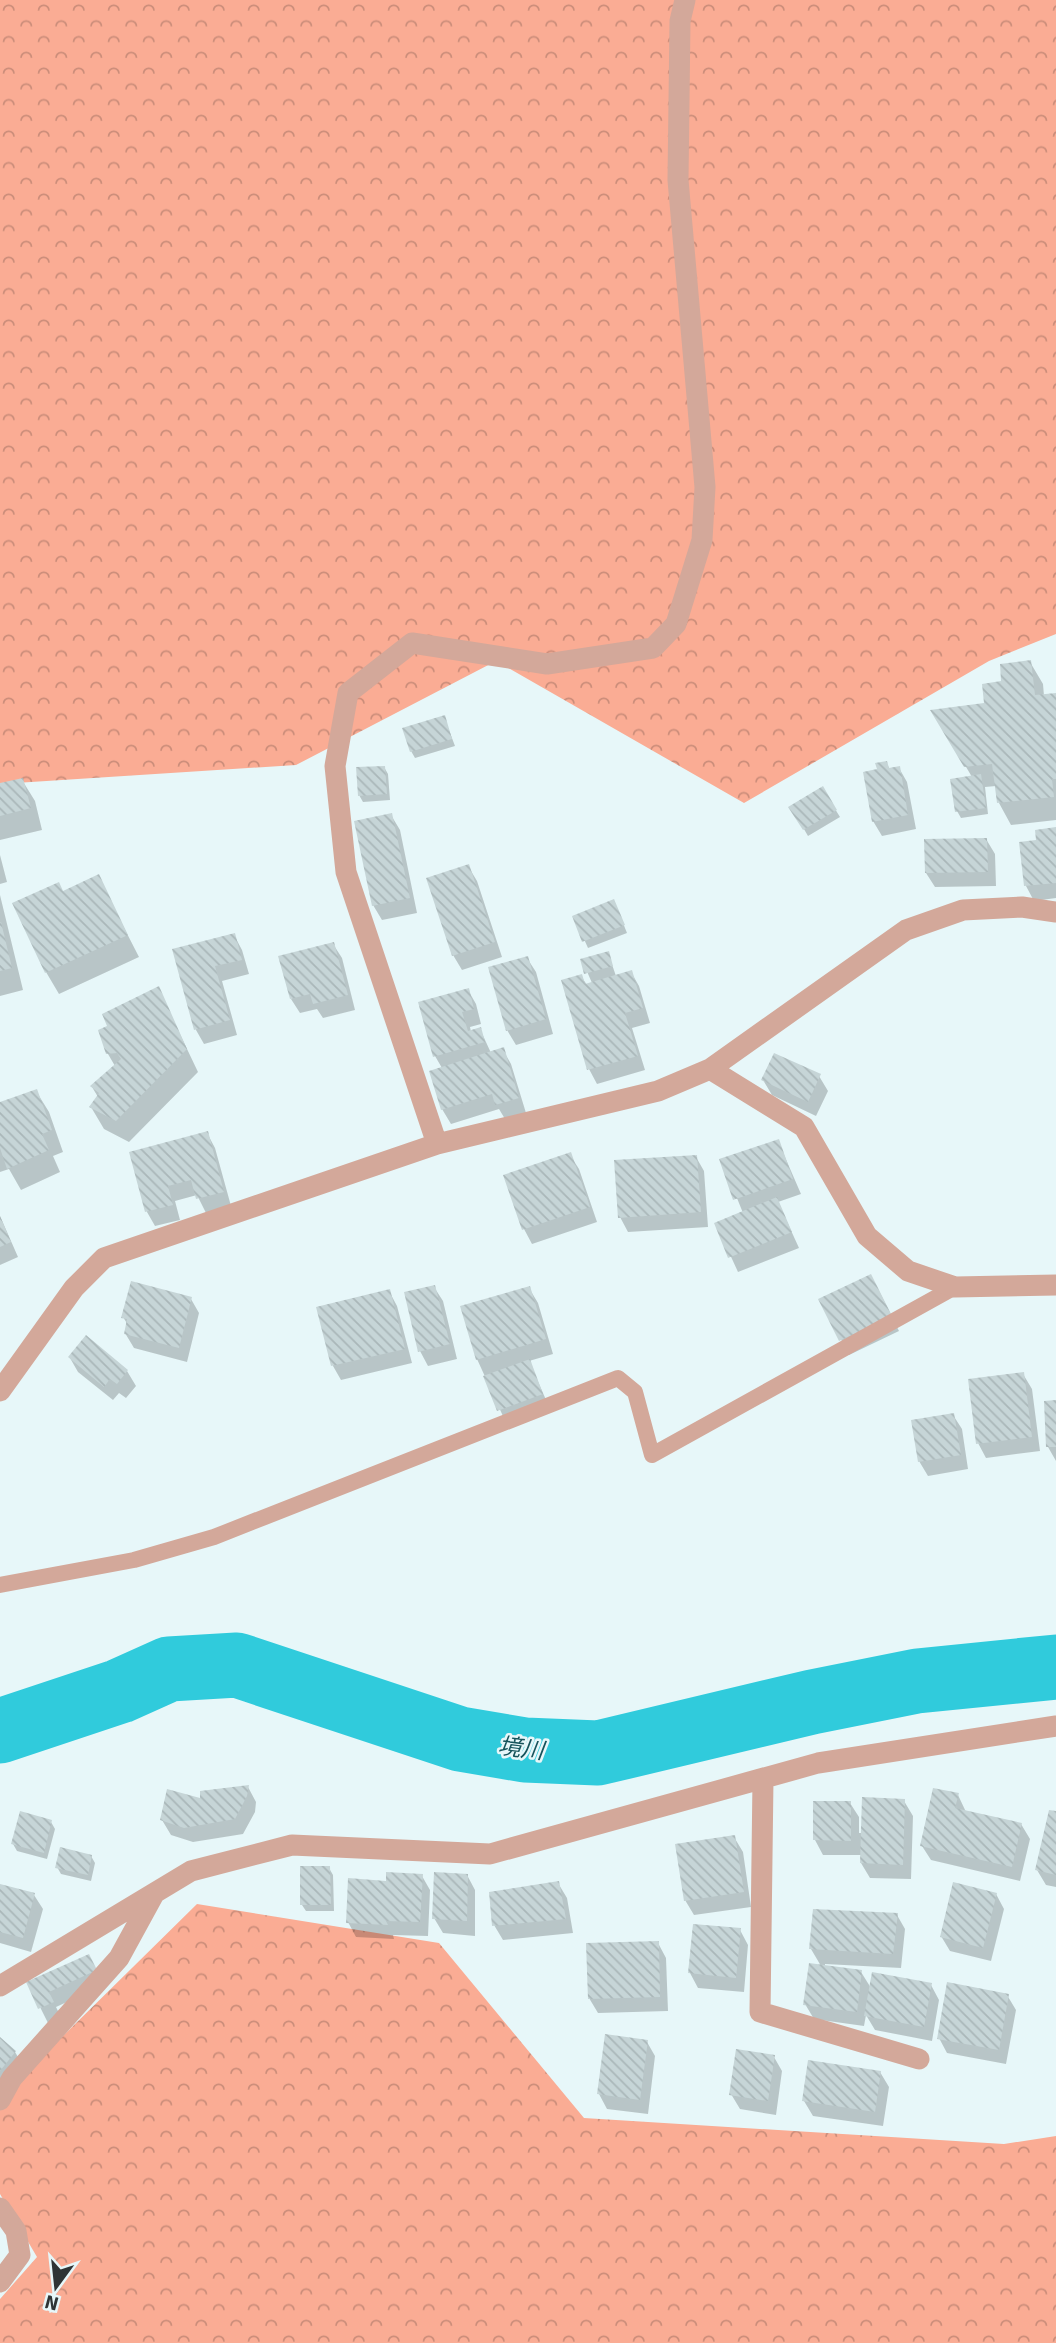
<svg xmlns="http://www.w3.org/2000/svg" width="1056" height="2343" viewBox="0 0 1056 2343" font-family="Signika,'Noto Sans JP',sans-serif">
<defs>
<pattern id="forest-crowns" width="20" height="18" patternUnits="userSpaceOnUse" patternTransform="scale(1.75)"><rect width="20" height="18" fill="#faac94"/><path d="M2 6a3 3 0 1 1 6 0M12 15a3 3 0 1 1 6 0" fill="none" stroke="#cb8d7a"/></pattern>
<pattern id="building-back-hatch" width="6" height="6" patternUnits="userSpaceOnUse" patternTransform="scale(1.75)"><rect width="6" height="6" fill="#c6d5d7"/><path d="M-1 5l2 2M0 0l6 6M5-1l2 2" fill="none" stroke="#aab7b9"/></pattern>
</defs>
<rect width="100%" height="100%" fill="#e7f7f9"/>
<path fill="url(#forest-crowns)" d="M0,0h1056v634l-67,27 -245,142 -248,-142 -200,104 -296,19z
M197,1904l242,39 145,175 420,26 52,-8v207h-1056v-44l37,-42 -37,-63v-87l4,-13z"/>
<path fill="#0003" d="M1030,662l13,22 1,12 12,-2v126l-45,5 -12,-22 -3,-17 -11,1 3,27 -27,4 -4,-7 15,-34 -39,-66 53,-6 17,-22z
M444,717l11,29 -40,12 -4,-7z
M886,763l4,6 9,-1 8,14 9,47 -34,7 -9,-15 6,-50z
M384,767l4,7 2,26 -27,2 -4,-7z
M22,780l13,21 7,29 -42,10v-55z
M822,788l18,29 -32,19 -17,-29z
M391,815l9,15 17,83 -35,7 -9,-15z
M1056,829v69l-22,3 -8,-15 -5,-43 17,-2z
M986,839l9,15 1,32 -61,1 -9,-14z
M0,855l7,27 -7,2z
M468,866l9,15 25,76 -40,13 -9,-15z
M98,877l41,80 -80,37 -13,-22 17,-79z
M0,895l23,95 -23,6z
M617,908l10,25 -39,15 -14,-31z
M234,935l8,15 7,24 -27,7 15,54 -33,9 -8,-14 -21,-79z
M333,944l9,14 13,52 -32,8 -6,-9 -17,4 -9,-14z
M608,953l8,23 15,-4 8,14 11,37 -18,5 13,42 -48,14 -8,-15 -8,-93 6,9 5,-2 -10,-23z
M527,958l9,14 17,62 -37,11 -9,-15z
M158,988l40,84 -69,70 -25,-13 -13,-22 7,-10 -6,-10 23,-21 -7,-12 1,-28z
M468,990l8,14 5,20 -11,3 1,5 9,-3 11,24 12,-3 8,14 15,49 -21,6 -6,-10 -48,15 -9,-15v-41l-7,-12z
M819,1076l9,15 -12,25 -44,-21 -9,-15z
M36,1091l13,21 14,40 -10,4 7,16 -39,18 -12,-21 -9,3v-68z
M207,1133l8,15 16,58 -25,7 -9,-18 -22,6 5,19 -25,6 -8,-14 -16,-59z
M778,1141l23,53 -23,8 21,46 -61,24 -22,-48 27,-11 -21,-52z
M570,1155l9,14 18,53 -65,22 -8,-15z
M696,1157l8,14 4,56 -80,5 -8,-15z
M0,1216l18,41 -18,8z
M434,1287l9,14 14,58 -29,7 -8,-15z
M529,1288l9,15 15,51 -24,7 21,48 -43,16 -30,-66z
M389,1291l8,15 15,57 -71,17 -8,-14 -15,-58z
M879,1291l20,40 -50,24 -28,-55z
M191,1299l8,14 -12,49 -53,-14 -9,-15 3,-8 -5,-8z
M86,1338l41,33 9,15 -10,12 -7,-5 -6,7 -35,-28 -8,-14z
M1023,1374l9,15 8,62 -54,7 -8,-15z
M1056,1402v59l-8,-14z
M953,1415l9,14 6,40 -40,7 -9,-15z
M248,1787l8,15 -1,10 -12,22 -50,8 -22,-7 -9,-15 40,-20z
M958,1795l8,17 55,12 9,15 -10,42 -89,-21 -9,-14z
M904,1801l9,15 -2,63 -41,-1 -9,-15v-8h-38l-8,-15 35,-37 9,14v16h3z
M1056,1813v74l-10,-2 -9,-15z
M51,1822l4,7 -8,30 -30,-8 -4,-7z
M734,1837l9,15 8,55 -57,8 -9,-15z
M91,1856l4,7 -4,18 -30,-7 -4,-7z
M329,1868l4,7 1,36h-28l-4,-6z
M467,1875l8,15v46l-32,-3 -9,-15z
M422,1876l8,14 -2,46 -35,-1 1,4 -38,-2 -8,-15 39,-40z
M558,1883l9,15 6,35 -70,7 -9,-15z
M0,1886l34,9 9,14 -12,43 -31,-9z
M996,1894l8,15 -13,52 -41,-10 -9,-15z
M897,1915l8,14 -4,39 -76,-4v3l36,5 10,16 60,-3 8,15 -7,41 -57,-11 -9,-15 -2,11 -50,-7 -9,-15 16,-38 -10,-17z
M740,1930l8,15 -4,47 -46,-4 -8,-15z
M658,1943l8,15 2,53 -70,2 -9,-15z
M89,1956l15,29 -48,22 5,10 -13,6 -20,-40z
M1007,1995l9,15 -10,54 -59,-11 -8,-15z
M0,2040l15,12 9,15 -24,28z
M647,2042l8,14 -7,58 -41,-5 -8,-15z
M774,2057l8,14 -6,44 -36,-6 -9,-15z
M880,2072l9,15 -6,39 -70,-10 -9,-15z"/>
<g fill="none" stroke-linecap="round" stroke-linejoin="round">
<path stroke="#30cbdc" stroke-width="65" d="M0,1731l120,-40 49,-22 68,-4 223,74 65,11 73,3 214,-51 105,-21 139,-14"/>
</g>
<path fill="url(#building-back-hatch)" d="M1031,660l4,35 21,-2v86h-4l2,18 -57,6 -5,-39 -28,3 -34,-57 54,-7 -2,-19 19,-3 -1,-17z
M445,715l7,24 -42,13 -8,-24z
M887,761l2,7 11,-2 8,49 -36,7 -9,-50 14,-3 -2,-6z
M385,766l2,28 -29,2 -2,-29z
M981,774l5,34 -31,4 -5,-33z
M23,778l8,30 -31,8v-33z
M823,786l14,24 -34,20 -15,-23z
M392,813l18,85 -38,8 -18,-85z
M1056,827v56l-32,3 -5,-44 17,-2 -1,-10z
M987,838l1,34 -63,1 -1,-34z
M469,864l26,78 -43,14 -26,-78z
M99,874l29,61 -83,38 -33,-70 47,-21 4,9z
M614,899l11,26 -43,17 -10,-26z
M1,922l11,46 -12,3v-48z
M235,933l7,27 -27,6 15,54 -36,10 -22,-81z
M334,942l14,53 -35,9 -3,-10 -20,5 -12,-43z
M609,951l4,15 -29,8 -4,-15z
M528,956l18,63 -40,12 -18,-64z
M632,970l11,38 -18,5 13,43 -51,14 -26,-90 21,-6 3,10z
M159,986l28,63 -71,72 -27,-14 10,-14 -9,-7 31,-27 -4,-6 -11,1 -8,-24 9,-4 -5,-12z
M469,988l5,21 -12,3 6,19 13,-4 4,15 -52,15 -15,-55z
M504,1047l15,51 -24,7 -3,-11 -51,16 -12,-39z
M774,1053l47,21 -13,28 -47,-22z
M37,1089l15,41 -10,4 7,16 -42,19 -7,-21v-46z
M208,1131l16,61 -28,7 -5,-19 -23,6 5,19 -28,7 -16,-60z
M779,1139l14,40 -60,21 -14,-41z
M571,1152l19,55 -68,23 -19,-55z
M697,1155l4,57 -83,6 -4,-58z
M777,1197l15,35 -64,26 -14,-35z
M0,1216l11,26 -11,5z
M871,1274l21,42 -53,25 -21,-42z
M131,1281l61,16 -13,51 -55,-14 3,-15 -6,-1z
M435,1285l15,59 -32,8 -14,-60z
M530,1286l16,53 -70,21 -16,-54z
M390,1289l15,60 -74,17 -15,-59z
M86,1335l42,35 -11,14 -7,-5 -6,8 -36,-30z
M530,1359l13,35 -46,17 -14,-35z
M1024,1372l8,65 -56,7 -8,-65z
M1056,1400v47h-10l-2,-46z
M954,1413l7,42 -43,7 -7,-42z
M249,1785l-2,11 -12,23 -51,9 -24,-8 7,-31 33,9v-7z
M933,1788l26,5 -4,15 67,15 -10,44 -92,-21z
M862,1797l43,2 -2,66 -43,-2z
M813,1801h38v40l-38,-1z
M1049,1810l7,1v64l-21,-5z
M20,1811l32,9 -8,33 -33,-9z
M735,1835l9,57 -60,9 -9,-57z
M60,1847l32,8 -4,20 -33,-7z
M300,1866h30l1,39h-31z
M386,1872l37,2 -3,48 -34,-1 2,4 -42,-2 2,-45 38,3z
M434,1872l34,2 -1,47 -35,-2z
M559,1881l7,38 -74,7 -3,-34z
M953,1882l44,11 -14,55 -43,-11z
M0,1884l35,9 -12,45 -23,-6z
M813,1909l85,4 -5,41 -84,-5z
M693,1924l48,4 -5,50 -48,-5z
M659,1941l1,56 -72,2 -2,-56z
M89,1954l8,16 -48,22 5,10 -16,7 -12,-27z
M809,1963l53,7 -5,42 -54,-7z
M872,1972l60,11 -8,44 -60,-11z
M947,1982l62,12 -10,56 -62,-11z
M605,2034l43,6 -8,60 -43,-6z
M0,2037l16,14 -16,20z
M736,2049l39,6 -7,46 -39,-6z
M808,2060l73,11 -6,41 -73,-11z"/>
<g fill="none" stroke-linecap="round" stroke-linejoin="round">
<path stroke="#d3a89a" stroke-width="16" d="M0,1585l134,-25 80,-23 404,-159 17,14 17,63 303,-168"/>
<path stroke="#d3a89a" stroke-width="21" d="M710,1069l94,58 63,109 41,35 47,16 101,-2
M437,1144l-91,-272 -11,-106 13,-73 64,-50 135,21 106,-16 23,-24 26,-84 3,-53 -27,-307 2,-159 5,-21
M0,1391l74,-103 30,-30 333,-114 221,-53 52,-22 196,-139 57,-20 59,-3 34,5
M763,1779l-3,233 159,47
M0,1986l191,-115 101,-26 198,9 328,-91 238,-37
M0,2100l12,-22 107,-120 35,-64
M0,2208l16,23 4,24 -20,27"/>
</g>
<g text-anchor="middle" stroke-width="5" stroke-linejoin="round" paint-order="stroke">
<g font-size="23" font-style="italic" fill="#16535b" stroke="#e7f7f9">
<text transform="translate(521 1748) rotate(7)" y="8">境川</text>
</g>
</g>
<g transform="translate(56 2287) rotate(195)" stroke="#e7f7f9" stroke-width="5" paint-order="stroke">
<path d="M0-5L12 26L0 18L-12 26Z" fill="#2e3435"/>
<text y="-10" font-size="19" font-weight="bold" text-anchor="middle" fill="#2e3435">N</text>
</g>
</svg>
